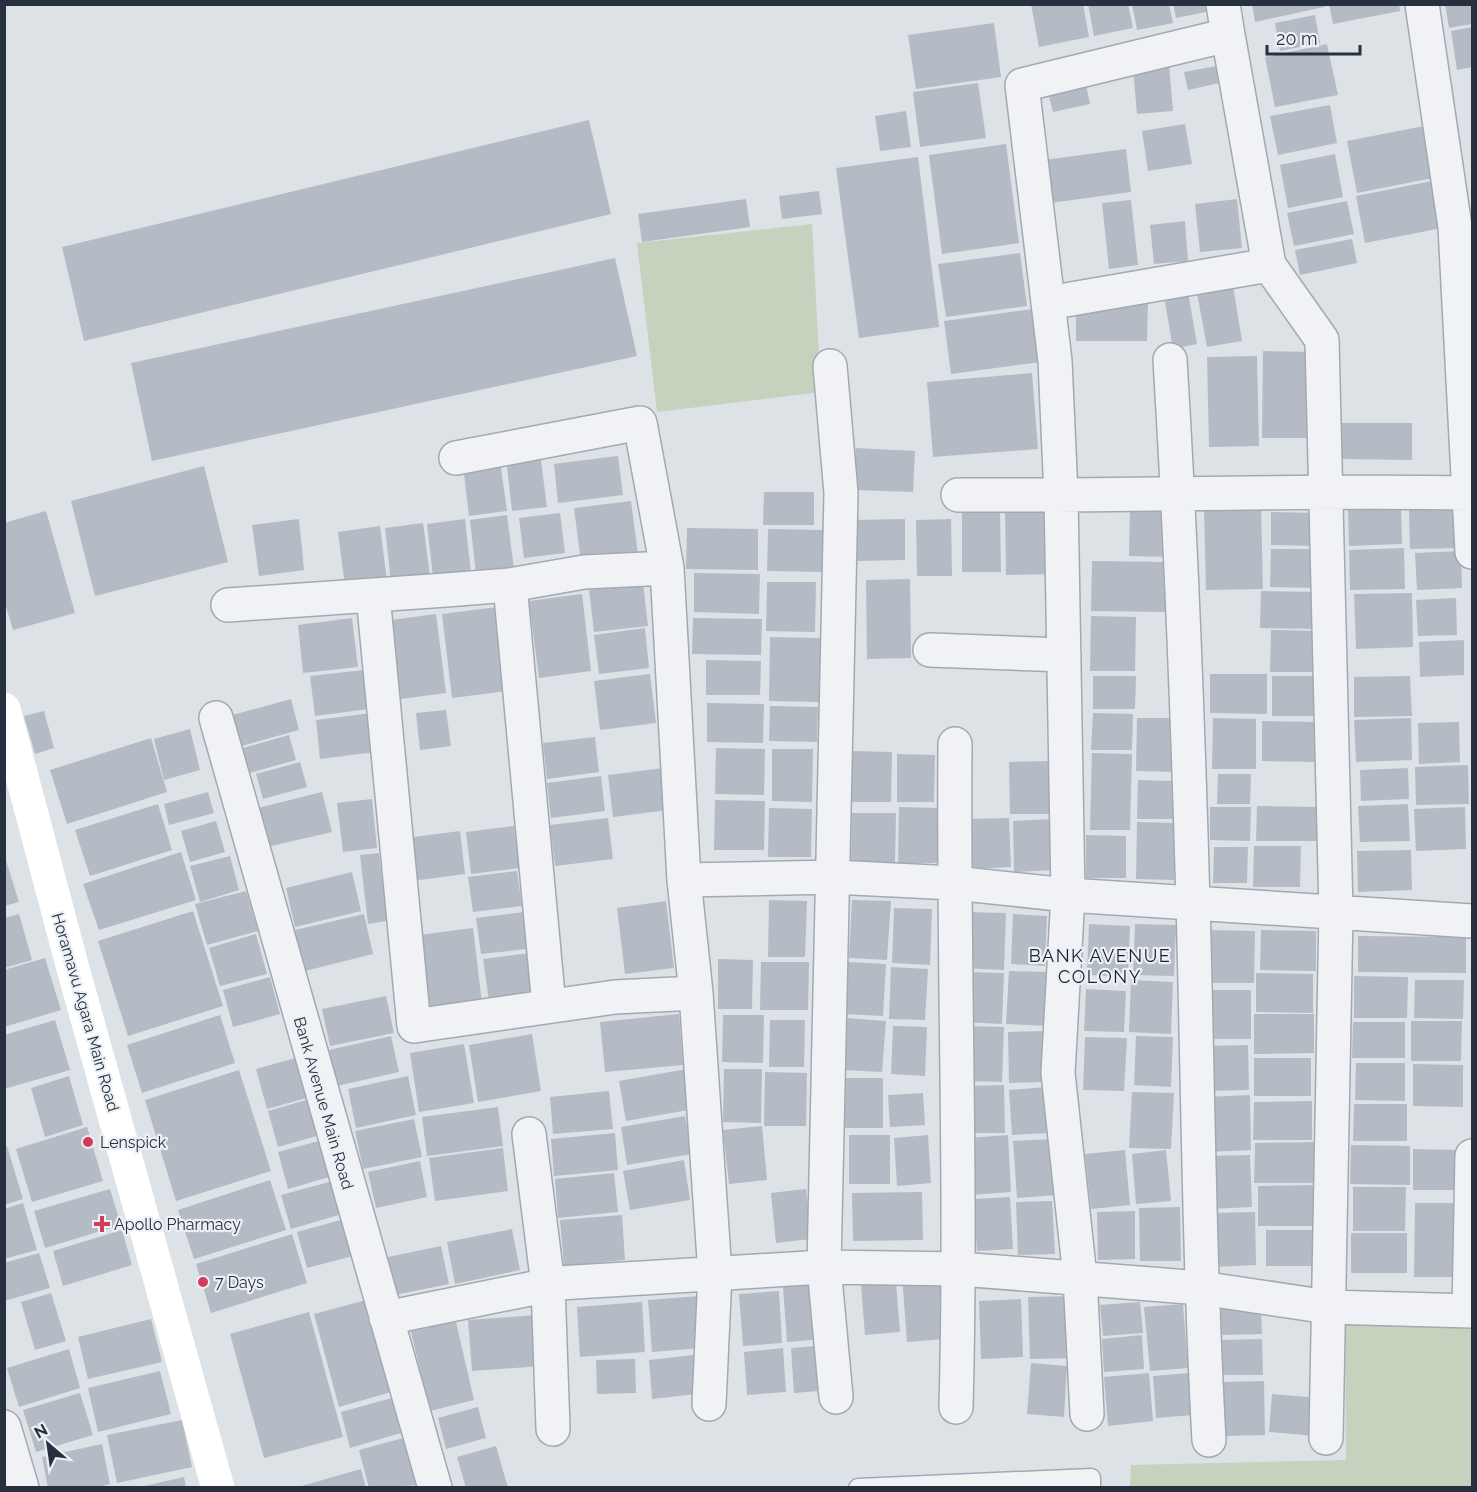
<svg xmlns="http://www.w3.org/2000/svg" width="1477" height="1492" viewBox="0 0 1477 1492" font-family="Raleway,sans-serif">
<rect width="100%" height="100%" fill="#dde2e7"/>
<path fill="#c4d2be" d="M812,224l9,168 -164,20 -20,-169z
M1345,1319l127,6v162l-342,1 1,-23 215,-5z"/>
<path fill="#b4bbc4" d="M1031,4h52l6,33 -50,10z
M1088,4h40l5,24 -39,8z
M1132,4h37l4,19 -36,7z
M1173,4h42l1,6 -40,8z
M1252,4h72v3l-69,15z
M1329,4h70l1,7 -67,13z
M1445,4h27v20l-23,4z
M1315,15l5,28 -40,8 -5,-28z
M994,23l7,54 -85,12 -8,-54z
M1472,27v40l-15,3 -6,-39z
M1327,44l11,51 -63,12 -10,-50z
M1169,64l4,47 -36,3 -4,-46z
M1216,66l3,17 -31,7 -4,-18z
M978,83l8,55 -66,9 -7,-55z
M1086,85l4,19 -37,8 -5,-19z
M1330,105l7,38 -59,12 -8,-39z
M906,111l5,36 -31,4 -5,-35z
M589,120l22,94 -527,127 -22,-94z
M1185,124l7,40 -44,7 -6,-40z
M1424,126l9,52 -76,15 -10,-52z
M1006,144l13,99 -77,11 -13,-99z
M1126,149l5,43 -81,11 -6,-43z
M1335,154l8,43 -55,11 -8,-43z
M918,157l21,170 -80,11 -23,-170z
M1437,180l10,47 -82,16 -9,-47z
M819,191l3,23 -40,5 -3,-23z
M746,199l4,28 -108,15 -4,-28z
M1237,199l5,49 -42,4 -5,-48z
M1131,200l7,65 -29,4 -7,-66z
M1347,201l7,33 -60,12 -7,-33z
M1185,221l3,40 -34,3 -4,-39z
M1352,239l5,24 -57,12 -5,-25z
M1020,253l7,53 -81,11 -8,-53z
M615,258l22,98 -485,105 -21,-98z
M1233,286l9,55 -35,6 -10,-54z
M1188,292l9,52 -24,5 -9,-53z
M1076,300h72l-1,41h-71z
M1033,309l8,53 -90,12 -7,-53z
M1263,351l56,1 -2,86h-55z
M1257,356l2,90 -50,1 -2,-90z
M1032,373l6,76 -105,8 -6,-75z
M1342,423h70v37l-71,-1z
M856,448l59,3 -2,41 -59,-2z
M540,453l7,54 -35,4 -6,-53z
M618,456l5,39 -65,8 -4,-39z
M500,461l7,50 -38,5 -6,-51z
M204,466l24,96 -133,34 -24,-95z
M764,492h50v33h-51z
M631,501l7,53 -57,8 -7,-54z
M1261,506l2,83 -57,1 -2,-83z
M1130,507l38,1v49l-39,-1z
M1401,507l1,37 -53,2 -1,-38z
M1462,507l1,41 -53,1 -1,-40z
M1005,510h46l1,64 -46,1z
M46,511l29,102 -62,17 -9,-30v-77z
M1000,512l1,60h-39v-59z
M1271,512l47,1v33l-47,-1z
M560,513l5,40 -41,5 -5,-40z
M507,515l7,54 -38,5 -6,-54z
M299,519l5,51 -45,6 -7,-51z
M465,519l6,54 -38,4 -6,-53z
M905,519v41l-49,1 -1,-41z
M951,519l1,57h-35l-1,-56z
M423,523l7,53 -39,6 -6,-54z
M380,526l7,55 -42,6 -7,-55z
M687,528l71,1v41l-72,-1z
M768,529l55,1 -1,42 -55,-1z
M1404,548l1,41 -55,1 -1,-40z
M1271,549h47v39l-48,-1z
M1461,551l1,37 -45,2 -2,-37z
M1092,561l74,1 -1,50 -74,-1z
M694,573l66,1 -1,40 -65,-2z
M910,579l1,79 -44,1 -1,-79z
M767,582h49l-1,50 -49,-1z
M643,583l5,43 -54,6 -5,-42z
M1261,591l63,1v37l-64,-1z
M1412,593l1,54 -57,2 -2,-55z
M582,594l9,77 -52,7 -10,-77z
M1456,598l1,37 -39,1 -2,-36z
M498,607l10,84 -56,7 -10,-84z
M436,614l10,79 -45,6 -10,-79z
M1091,616l45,1 -1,54h-45z
M352,618l6,49 -55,6 -5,-48z
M693,618l69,1 -1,36 -69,-1z
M645,628l4,40 -50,6 -5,-39z
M1271,630l55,1 -1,41h-55z
M770,637l52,1 -1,64 -52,-1z
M1464,640v35l-44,2 -1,-35z
M706,660l55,1 -1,34h-54z
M364,670l5,39 -54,7 -5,-40z
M650,674l6,49 -56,7 -6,-49z
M1210,674h57v40l-57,-1z
M1093,676h43l-1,33h-42z
M1272,676h53l-1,40h-52z
M1410,676l2,40 -58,1v-40z
M291,699l8,31 -61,17 -9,-31z
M707,703l57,1 -1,39 -56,-1z
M770,706l48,1 -1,35 -48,-1z
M446,710l5,36 -31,4 -4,-37z
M44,711l10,37 -19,6 -11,-38z
M371,713l4,39 -55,7 -4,-39z
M1093,713l40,1 -1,36h-41z
M1137,718h39l-1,54 -39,-1z
M1213,718l43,1v50h-44z
M1411,718l1,42 -56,2 -2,-42z
M1262,721l57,1 -1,40 -56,-1z
M1459,722l1,40 -41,2 -1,-41z
M190,729l10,41 -36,10 -10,-41z
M289,735l7,25 -46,13 -7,-25z
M595,737l4,35 -52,7 -4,-36z
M151,738l16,54 -100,32 -17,-54z
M716,748l49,1 -1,46 -49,-1z
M772,749h41l-1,53 -40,-1z
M851,751l41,1 -1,50h-41z
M1092,753l40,1 -2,76h-40z
M897,754l38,1 -1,47h-37z
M1053,761l1,53h-44l-1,-52z
M300,762l7,25 -44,12 -7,-25z
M1468,765l1,39 -53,1 -1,-38z
M664,768l5,42 -56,7 -5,-42z
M1408,768l1,31 -48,2 -1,-31z
M1218,774h33l-1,30h-33z
M601,776l4,35 -54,7 -4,-35z
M1138,780l35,1v38h-36z
M208,792l6,21 -45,12 -5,-21z
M322,792l10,40 -65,15 -9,-39z
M372,799l5,49 -34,4 -6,-49z
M715,800l50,1 -1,49h-50z
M158,804l14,46 -82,26 -15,-46z
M1408,804l2,37 -50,1 -2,-36z
M1257,806l63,1v34h-64z
M899,807l40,1 -1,55h-40z
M1210,807h41l-1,34 -40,-1z
M1465,807l1,42 -50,2 -2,-42z
M769,808l43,1 -1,48h-43z
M852,813h44l-1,49h-44z
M608,818l5,41 -58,7 -5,-41z
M1009,818l2,49 -41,2 -2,-50z
M1052,819l2,51 -40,2 -1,-51z
M216,821l9,31 -35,10 -9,-31z
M1137,822l39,1 -2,57 -38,-1z
M514,826l5,42 -48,6 -5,-42z
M460,831l5,43 -53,7 -6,-43z
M1086,835l40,1v42h-40z
M1254,846h47l-1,41h-47z
M1214,847h34l-1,36h-34z
M1411,850l1,40 -54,2 -1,-41z
M181,852l15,48 -97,30 -16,-46z
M379,853l8,68 -19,3 -8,-69z
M4,854l15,48 -15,4z
M230,856l9,34 -39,12 -10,-36z
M517,871l5,35 -49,6 -5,-35z
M352,872l9,39 -66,16 -9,-39z
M246,891l12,40 -51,14 -12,-41z
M769,900l38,1 -2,56h-37z
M852,900l39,1 -4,59 -38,-2z
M666,901l8,67 -49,6 -8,-66z
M894,908l38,1 -2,56 -38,-2z
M193,911l30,95 -95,30 -30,-95z
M532,911l5,37 -56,6 -5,-36z
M964,912l42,1 -2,57 -43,-2z
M19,914l13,46 -28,8v-50z
M364,914l9,40 -68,17 -10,-41z
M1013,914l34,2 -2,50 -34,-2z
M1089,924l41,2 -2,51 -41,-2z
M1135,924l41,1 -2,51 -41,-1z
M473,928l9,75 -54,7 -9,-75z
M1207,930l48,1 -1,52h-48z
M1261,930l55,1v40l-56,-1z
M256,934l11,40 -47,12 -11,-38z
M1358,936l108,1v36l-108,-1z
M538,952l5,43 -54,6 -6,-42z
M45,958l16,52 -57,17v-57z
M718,959l35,1 -1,49h-34z
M761,962h48l-1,48h-48z
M848,962l38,2 -3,52 -39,-2z
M891,967l37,2 -3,51 -36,-1z
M1009,971l42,1 -3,54 -42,-2z
M966,972l38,1 -2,51 -38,-2z
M1256,973l57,1v39l-57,-1z
M1354,976l54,1 -1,41h-53z
M270,977l10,37 -47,13 -10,-37z
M1131,980l42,2 -2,52 -42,-2z
M1415,980h49l-1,39 -49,-1z
M1086,989l40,2 -2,41 -40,-1z
M1210,990h41v49h-42z
M386,996l8,37 -64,13 -8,-37z
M679,1014l4,51 -78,7 -5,-50z
M1254,1014h60v39l-60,1z
M220,1015l15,48 -93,30 -15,-48z
M723,1015h41l-1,48 -41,-1z
M846,1018l40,3 -4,51 -39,-2z
M55,1020l15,50 -66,19v-54z
M770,1020h35l-1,47h-35z
M1411,1021h51l-1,40h-50z
M1353,1022h52v36h-53z
M893,1026l34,1 -2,49 -34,-2z
M967,1026l37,1 -2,55 -38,-1z
M1045,1031l1,51 -37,1 -1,-51z
M532,1034l9,57 -63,11 -9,-57z
M391,1036l8,36 -62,14 -8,-36z
M1136,1036l37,1 -2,50 -37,-2z
M1085,1037l42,1 -3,53 -41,-1z
M464,1044l10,59 -55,9 -9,-59z
M1248,1045l1,45 -41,1 -1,-45z
M299,1057l11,40 -43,12 -11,-40z
M1254,1058h57v38h-57z
M1356,1063h49v38l-50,-1z
M1413,1064l50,1v42l-50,-1z
M687,1069l7,40 -68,12 -7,-40z
M724,1069h38l-1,54 -38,-1z
M239,1070l32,101 -95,30 -31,-101z
M765,1072l42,1 -1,53h-42z
M69,1076l14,49 -38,12 -14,-49z
M408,1076l8,39 -60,13 -8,-39z
M843,1078h40v50h-40z
M1004,1085l1,48h-39l-1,-47z
M1047,1087l3,46 -38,2 -3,-45z
M609,1091l4,38 -60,5 -3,-37z
M1132,1092l42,1 -3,56 -42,-1z
M923,1093l2,32 -35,2 -2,-32z
M1250,1095l1,55 -44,2 -1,-55z
M310,1099l10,36 -42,12 -10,-36z
M1312,1101v39h-59l1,-38z
M1354,1104h53v37h-54z
M498,1107l5,39 -76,10 -5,-39z
M685,1116l7,38 -65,11 -6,-38z
M414,1119l8,38 -59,12 -8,-38z
M762,1126l5,54 -38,4 -6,-54z
M87,1127l16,54 -71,21 -16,-53z
M615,1133l3,37 -64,6 -3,-37z
M849,1135h41v49h-41z
M928,1135l3,48 -34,3 -3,-48z
M1008,1135l3,57 -40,3 -3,-57z
M326,1139l10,36 -48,14 -10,-37z
M1054,1139l3,56 -40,3 -4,-57z
M1319,1142v41h-65l1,-40z
M1351,1145l59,1v39l-60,-1z
M7,1146l16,53 -19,6v-58z
M503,1148l5,43 -73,10 -6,-43z
M1413,1149l46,1 -1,40h-45z
M1125,1150l5,55 -39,4 -6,-55z
M1166,1150l5,51 -35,3 -4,-50z
M1250,1155l2,52 -42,2 -1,-53z
M684,1160l6,40 -60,10 -7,-39z
M420,1161l7,36 -51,11 -8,-36z
M614,1173l4,39 -60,6 -3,-39z
M270,1180l16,50 -92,29 -16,-49z
M333,1181l9,33 -51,15 -10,-34z
M1319,1185v41h-61v-40z
M1353,1187h53l-1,44h-52z
M110,1189l11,36 -76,23 -11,-37z
M806,1189l5,50 -35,4 -5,-50z
M922,1192l1,48 -70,1 -1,-48z
M1010,1197l3,52 -36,2 -3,-52z
M1052,1201l3,53 -37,1 -2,-53z
M23,1203l14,47 -33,9v-50z
M1415,1203h46l-1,74h-46z
M1180,1207l1,54h-41l-1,-53z
M1135,1211v48l-37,1 -1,-48z
M1255,1212l1,53 -44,2 -1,-54z
M622,1215l3,45 -61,6 -4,-46z
M344,1219l9,37 -46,12 -10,-36z
M512,1229l8,41 -65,14 -8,-42z
M122,1230l10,35 -69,21 -10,-35z
M1266,1230h46v36h-46z
M1351,1233h56v40h-56z
M292,1234l15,49 -96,30 -15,-49z
M441,1246l8,38 -54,11 -7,-38z
M39,1253l11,35 -46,13v-38z
M895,1270l5,62 -35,3 -5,-62z
M939,1272l6,67 -38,3 -5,-67z
M821,1284l4,55 -38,3 -4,-55z
M779,1291l3,52 -39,3 -4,-52z
M51,1293l15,48 -31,9 -14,-48z
M699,1296l3,52 -50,4 -4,-52z
M1072,1296l2,62 -44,1 -2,-62z
M1021,1299l2,58 -42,2 -2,-58z
M366,1300l25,92 -52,15 -25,-93z
M642,1302l3,50 -65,5 -3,-50z
M1140,1302l3,31 -40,3 -3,-31z
M1183,1304l5,64 -38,3 -6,-64z
M1261,1305l1,29 -41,1 -1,-29z
M453,1309l21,91 -44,11 -22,-91z
M309,1312l34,125 -79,21 -34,-124z
M537,1315l4,51 -69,5 -4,-51z
M151,1319l11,43 -74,17 -10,-42z
M1142,1335l2,34 -40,3 -2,-33z
M1262,1339l1,36h-44v-35z
M827,1345l4,45 -37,3 -3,-45z
M783,1348l3,44 -39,3 -3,-43z
M69,1349l11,39 -61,19 -12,-39z
M702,1354l4,39 -54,6 -3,-39z
M635,1359l1,34 -39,1 -1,-34z
M1031,1363l36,3 -3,51 -37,-3z
M160,1371l11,43 -73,18 -10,-44z
M1149,1373l4,48 -45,5 -4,-49z
M1189,1373l4,42 -37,3 -3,-42z
M1264,1381l1,54 -42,1v-54z
M80,1393l13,42 -57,17 -13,-42z
M1272,1394l46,4 -3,38 -46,-4z
M392,1398l9,35 -51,15 -9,-36z
M478,1407l8,31 -40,11 -8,-31z
M182,1420l10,47 -75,16 -10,-48z
M407,1437l13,48 -51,3 -10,-38z
M102,1444l8,40 -15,4h-47l-6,-31z
M496,1446l12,42h-42l-9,-31z
M361,1469l5,19h-68v-1z
M184,1477l2,11h-45l-1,-1z"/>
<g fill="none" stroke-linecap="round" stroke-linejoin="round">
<defs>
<path id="lane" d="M858,1488l233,-10v10"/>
<path id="street" d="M1223,4l5,31
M1422,4l33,223 17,325
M1048,303l221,-38
M1170,360c11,181 18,362 23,543 5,179 6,358 16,537
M830,366l11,127 -17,774 12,130
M456,458l184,-35 27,145 17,312 12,113 19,281 -6,130
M958,495c171,1 341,-5 512,-2
M510,585l39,421
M373,595l41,431 201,-29 81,-4
M228,605l218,-15 64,-5 74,-13 83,-4
M930,650l134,5
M216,718l219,770
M955,744c-2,221 7,442 1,663
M684,880l149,-3 121,6 114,12 404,26
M529,1134l19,151 5,144
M1469,1311l3,-155
M386,1318l173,-35 265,-16 136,2 241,19 127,19 144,4
M1087,1414l-7,-137 -22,-204 10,-178 -7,-400 -6,-134 -33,-276 206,-50 41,230 53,75 14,572 -10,526
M4,1427l18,61"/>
</defs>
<use href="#lane" stroke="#a2a9b1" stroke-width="21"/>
<use href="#street" stroke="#a2a9b1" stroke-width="36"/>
<use href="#lane" stroke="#f0f2f6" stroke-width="18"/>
<use href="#street" stroke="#f0f2f6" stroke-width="33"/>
<path stroke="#fff" stroke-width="33" d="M4,709l68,256 146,523"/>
</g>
<g fill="#d33b5a" stroke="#ecf0f5" stroke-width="2">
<circle cx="88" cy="1142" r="6"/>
<path d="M99 1215h6v6h6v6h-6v6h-6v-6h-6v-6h6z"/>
<circle cx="203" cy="1282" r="6"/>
</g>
<g text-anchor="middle" stroke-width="4.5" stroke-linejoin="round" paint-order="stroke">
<g font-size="16" fill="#26303f" stroke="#ecf0f5">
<text transform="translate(86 1012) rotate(74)" y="6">Horamavu Agara Main Road</text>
<text transform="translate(324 1103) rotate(74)" y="6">Bank Avenue Main Road</text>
</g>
<g font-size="16" fill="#26303f" stroke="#ecf0f5" text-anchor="start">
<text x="100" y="1148">Lenspick</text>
<text x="114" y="1230">Apollo Pharmacy</text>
<text x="215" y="1288">7 Days</text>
</g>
<g font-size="18" letter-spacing="1.5" fill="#18212f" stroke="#ecf0f5">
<text x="1100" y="962">BANK AVENUE<tspan x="1100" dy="21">COLONY</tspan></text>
</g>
</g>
<rect width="1477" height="1492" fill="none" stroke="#26303f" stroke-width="12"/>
<g transform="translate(48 1444) rotate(331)" stroke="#ecf0f5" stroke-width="4.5" paint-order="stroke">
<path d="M0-4.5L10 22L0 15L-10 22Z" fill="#26303f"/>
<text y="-9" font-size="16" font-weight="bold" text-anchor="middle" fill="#26303f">N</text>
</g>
<path d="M1267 45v9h93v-9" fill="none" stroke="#26303f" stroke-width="3"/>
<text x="1276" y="45" font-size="18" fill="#26303f" stroke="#ecf0f5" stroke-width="4.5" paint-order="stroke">20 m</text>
</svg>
